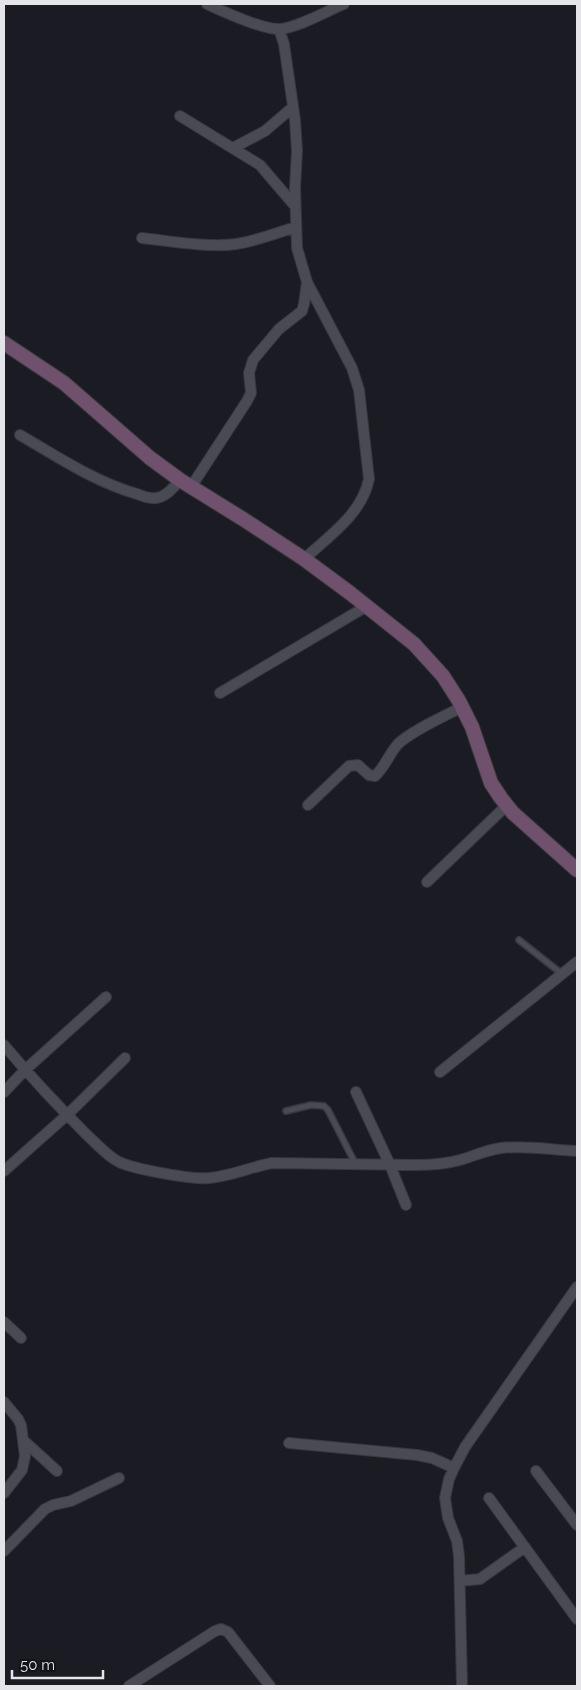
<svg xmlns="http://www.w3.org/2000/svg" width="581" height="1690" viewBox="0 0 581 1690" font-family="Raleway,sans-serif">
<rect width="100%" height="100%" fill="#1b1b23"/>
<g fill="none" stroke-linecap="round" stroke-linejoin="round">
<defs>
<path id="lane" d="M519,940l43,34
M286,1111l25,-6 13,1 4,4 27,53"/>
<path id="street" d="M207,4c15,7 57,26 73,25 17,-1 47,-18 64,-25
M279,29l5,15 11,76 2,31 -2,37 2,60 10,34 45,86 7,22 10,89c-7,35 -40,57 -65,80
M180,116l80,49 35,41
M233,148l32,-17 28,-24
M142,238c28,3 67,10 94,6 20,-3 40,-11 60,-17
M20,435c38,22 75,47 117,59 6,2 12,5 19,4 10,-1 17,-10 24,-18
M191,487l56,-86 4,-8 -2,-20 4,-13 26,-31 23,-18 2,-7 3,-22
M220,693l147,-87
M308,805l41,-39 9,-1 11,10 6,1c10,-9 14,-22 23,-32 15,-14 45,-27 64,-37
M427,882l80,-77
M4,1045c26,31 54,61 83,90 10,9 20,21 32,27 15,7 74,18 90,16 22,-2 42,-11 63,-15l143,2c15,0 31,-1 45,-5 14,-4 26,-10 41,-12 25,-3 51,2 76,3
M440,1072l137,-110
M4,1092l21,-22 81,-73
M356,1092l34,73 16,40
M4,1171l63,-56 58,-57
M4,1322l17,16
M4,1402l14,17 3,6 4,31 -3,14 -18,23
M23,1440l34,31
M289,1443l128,12 15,3 22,10
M536,1471l41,54
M489,1498l88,121
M4,1551l41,-42 8,-4 18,-4 48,-23
M460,1581l20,-2 45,-32
M129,1686l86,-55 6,-2 7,3 42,54
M462,1686l-3,-130 -2,-15 -9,-23 -3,-20 4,-19 5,-11 11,-21 112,-160"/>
<path id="secondary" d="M4,343l60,40 86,75 30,22 63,39 61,40 46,34 64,51 29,32 16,25 13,26 19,56 10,15 12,15 64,57"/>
</defs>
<use href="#lane" stroke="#37373d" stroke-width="8"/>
<use href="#street" stroke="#37373d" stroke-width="12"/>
<use href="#secondary" stroke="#37373d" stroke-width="16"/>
<use href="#lane" stroke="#4a4a54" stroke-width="5"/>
<use href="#street" stroke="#4a4a54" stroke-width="10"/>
<use href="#secondary" stroke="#6f506d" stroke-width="14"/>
</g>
<rect width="581" height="1690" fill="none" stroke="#e4e4e9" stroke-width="10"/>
<path d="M12 1670v8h91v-8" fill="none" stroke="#e4e4e9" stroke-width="2.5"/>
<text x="20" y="1670" font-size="15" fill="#e4e4e9" stroke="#121219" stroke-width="4" paint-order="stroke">50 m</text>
</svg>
